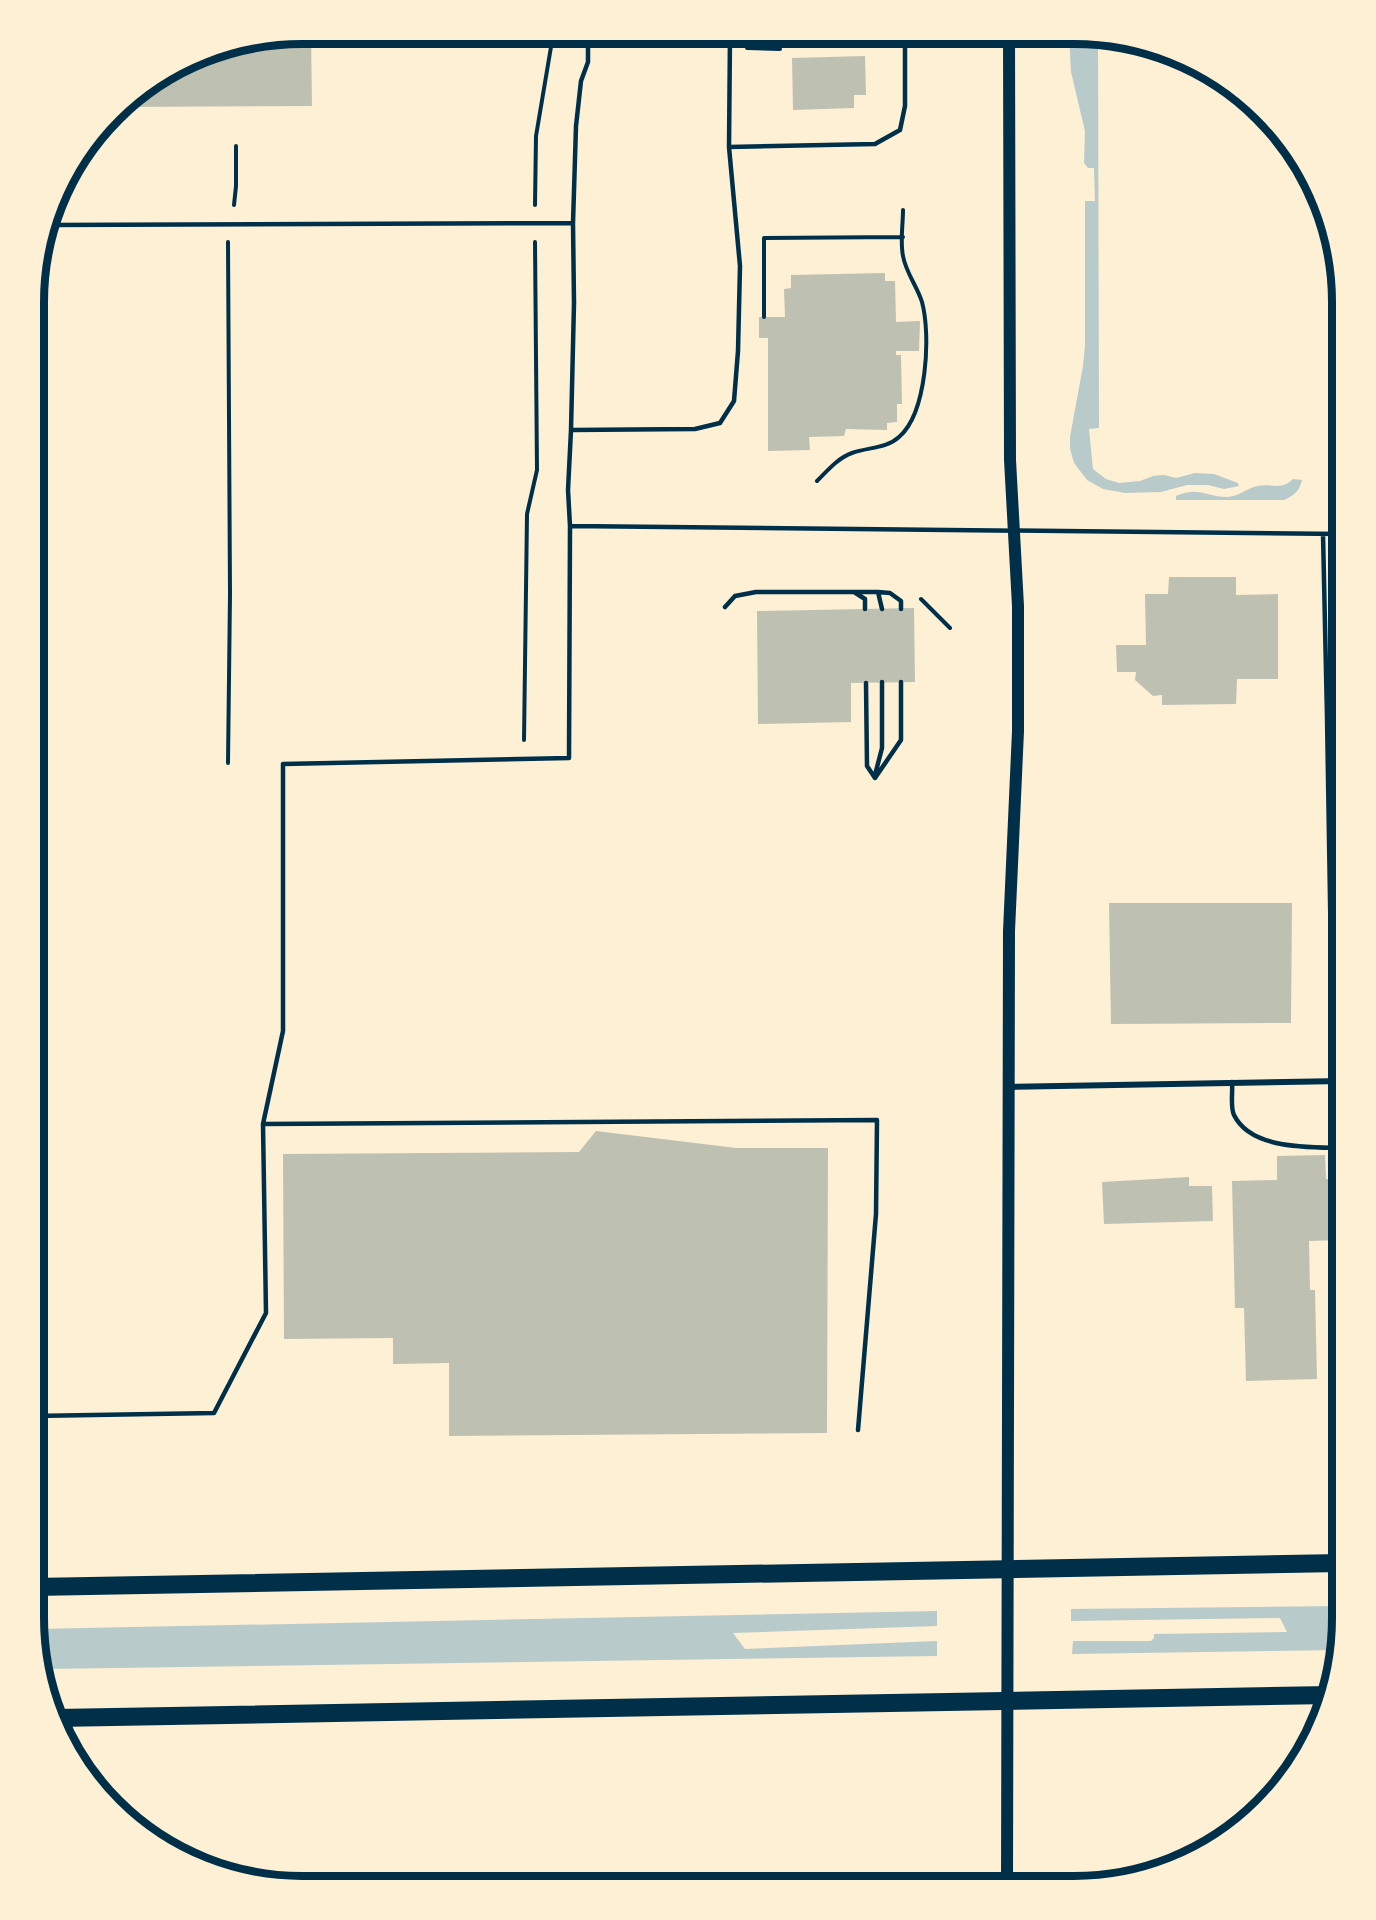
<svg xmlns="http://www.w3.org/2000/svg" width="1376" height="1920" viewBox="0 0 1376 1920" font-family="'Public Sans',sans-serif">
<rect width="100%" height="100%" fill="#fdf0d5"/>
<path fill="#b9caca" d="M1069,35h29l1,393 -10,1 4,40 13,10 13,4 21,-2 13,-5 11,-1 12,3 19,-5 19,1 24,9 1,3 -15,3 -16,-4h-21l-26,7 -36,1 -22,-4 -16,-9 -13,-17 -4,-14v-12l13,-71 2,-21v-144h10l-1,-33h-6l-4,-5 1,-32 -14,-59z
M1293,479l9,1c-2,10 -8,16 -18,20h-108v-4c23,-10 30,1 51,1 11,0 20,-9 31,-11 14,-3 23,5 35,-7z
M1342,1606v31l-2,13 -268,4 1,-13h78l3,-3v-4l133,-2 -7,-14 -209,3v-12z
M937,1611v15l-204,7 12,16 192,-8v15l-892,13 -10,-40z"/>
<path fill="#bec0b2" d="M301,33h10l1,73 -194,1 7,-8 90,-52z
M865,56l1,39h-12v13l-61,2 -1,-52z
M885,273v8h10l1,41 24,-1 -1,30h-23v4h5l1,49h-5v18l-10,1v7l-41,-1 -2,7 -35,1 1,13 -42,1v-113h-9v-21h26l-1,-28 7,-1v-13z
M1169,577h67v18l42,-1v85h-41l-1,25 -74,1v-10l-9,1 -18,-16 1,-8h-19l-1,-27h30l-1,-51h23z
M914,608l1,74 -64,1v39l-93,2 -1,-113z
M1109,903h183l-1,120 -180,1z
M596,1131l140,17h92l-1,285 -378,3v-73l-56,1v-26l-109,1 -1,-185 296,-2z
M1325,1155l1,24h17v61l-34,1 1,49h5l2,89 -71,2 -2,-73h-9l-3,-127 45,-1v-24z
M1189,1177v9h23l1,35 -109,3 -2,-42z
M1243,1826l-24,16v-15z"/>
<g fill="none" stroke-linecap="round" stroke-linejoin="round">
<path stroke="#003049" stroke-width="4" d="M606,35l20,3 86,-2
M747,48l33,1
M234,205l2,-19v-40
M535,205l1,-69 17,-101 2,-1
M764,317v-79l139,-1
M817,481c11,-11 21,-23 35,-28 16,-6 34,-4 47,-16 28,-24 32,-102 23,-135 -5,-16 -16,-29 -19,-46 -3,-15 0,-31 0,-46
M921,599l29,29
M524,740l3,-226 10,-44 -2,-228
M228,763l2,-169 -2,-352"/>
<path stroke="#003049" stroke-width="4.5" d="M729,147l146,-3 25,-14 5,-24v-71
M49,225l524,-2
M571,430l124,-1 25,-6 14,-22 4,-50 2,-85 -11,-119 1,-113
M570,526l-2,-36 3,-60 3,-127 -1,-80 3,-97 5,-45 7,-19v-28
M1323,534l4,183
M854,592h24l4,17
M878,592l12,1 11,8v8
M725,607l10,-11 21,-4h98l11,7v10
M866,683l1,83 8,12
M875,775l7,-27v-66
M875,778l26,-38v-58
M1333,1081l-6,-364h16
M1232,1082c1,10 -2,25 2,33 17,35 76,32 109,33
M263,1124l614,-4 -1,94 -18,216
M33,1416l181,-3 52,-100 -3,-189 20,-93v-267l286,-6 1,-232 773,8"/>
<path stroke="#003049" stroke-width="6" d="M1008,1087l335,-6"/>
<path stroke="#003049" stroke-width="12" d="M1007,1887l2,-956 9,-200v-125l-8,-146 -1,-425"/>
<path stroke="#003049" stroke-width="18" d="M33,1587l1309,-24
M56,1718l1275,-23"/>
</g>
<path d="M0 0H1376V1920H0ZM302 44H1074A258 258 0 0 1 1332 302V1618A258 258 0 0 1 1074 1876H302A258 258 0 0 1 44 1618V302A258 258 0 0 1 302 44Z" fill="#fdf0d5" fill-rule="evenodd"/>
<path fill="none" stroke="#003049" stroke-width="8" d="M302 44H1074A258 258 0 0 1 1332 302V1618A258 258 0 0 1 1074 1876H302A258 258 0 0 1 44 1618V302A258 258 0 0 1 302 44Z"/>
</svg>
